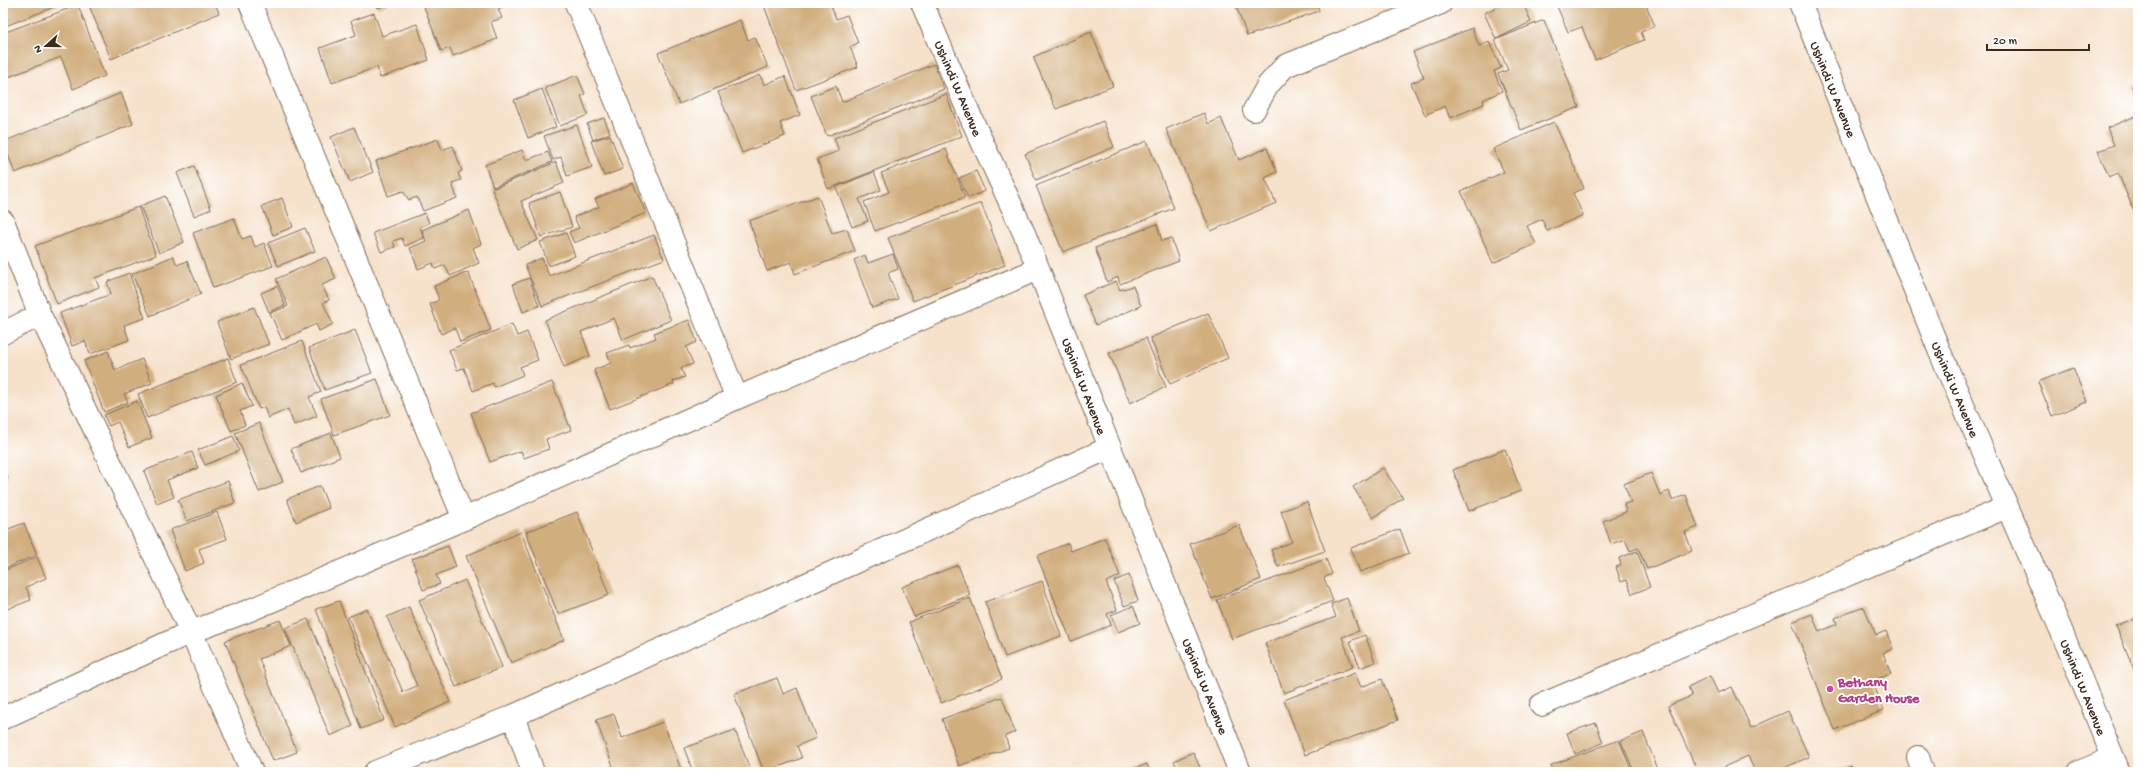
<svg xmlns="http://www.w3.org/2000/svg" width="2141" height="775" viewBox="0 0 2141 775" font-family="'Gochi Hand',sans-serif">
<rect width="100%" height="100%" fill="#fff"/>
<filter id="ink" filterUnits="userSpaceOnUse"><feTurbulence type="fractalNoise" baseFrequency=".025" numOctaves="2"/><feDisplacementMap in="SourceGraphic" scale="8" xChannelSelector="R" yChannelSelector="G"/><feConvolveMatrix kernelMatrix="1 2 1 2 8 2 1 2 1" color-interpolation-filters="sRGB"/></filter>
<filter id="wash" filterUnits="userSpaceOnUse"><feTurbulence type="fractalNoise" baseFrequency=".012" numOctaves="4" result="noise"/><feDisplacementMap in="SourceGraphic" scale="16" xChannelSelector="R" yChannelSelector="G"/><feGaussianBlur stdDeviation="0.9" result="paint"/><feColorMatrix in="noise" values="0 0 0 0 0 0 0 0 0 0 0 0 0 0 0 0 0 1.4 0 .05"/><feComposite in="paint" operator="in"/></filter>
<g filter="url(#wash)">
<rect width="100%" height="100%" fill="#f6e1ca"/>
<g id="blocks">
<path fill="#d1ae7e" d="M3,3h61l-61,24z
M88,3h127l4,10 -108,46z
M376,3h15l-13,5z
M426,3h86l-14,6 4,9 -11,4 6,17 -44,17 -3,-8 -9,3 -18,-47z
M763,3h67l6,16 11,-4 11,28 -8,4 8,20 -62,23z
M1235,3h82l2,8 -72,25z
M1505,3h18l8,19 -35,17 -12,-26z
M1559,3h86l10,23 -14,6 3,8 -49,20 -13,-33 -14,5 -12,-28z
M78,5l27,71 -32,13 -12,-32 -58,22v-46z
M374,13l8,23 35,-12 12,36 -49,18 -3,-11 -45,16 -12,-35 36,-13 -5,-14z
M740,20l8,20 7,-3 13,30 -89,37 -21,-51z
M1544,20l35,87 -58,23 -23,-56 10,-4 -13,-30z
M1472,28l7,18 10,-4 12,26 -7,3 8,20 -19,9 1,4 -34,14 -5,-12 -20,9 -14,-32 13,-5 -11,-26z
M1091,32l22,54 -57,23 -23,-52z
M934,64l10,25 -117,47 -16,-40 25,-10 6,16z
M577,75l8,19 -4,2 7,19 -28,11 -15,-38z
M760,75l4,10 21,-9 15,39 -20,8 5,13 -43,17 -24,-61z
M2138,84v16l-6,-14z
M542,89l14,38 -28,11 -14,-38z
M121,93l12,31 -118,49 -12,-31z
M946,94l16,42 -134,53 -11,-30 22,-8 -5,-13z
M1204,113l4,11 13,-6 18,42 28,-12 10,24 -12,6 11,25 -65,28 -45,-102z
M2138,115v92l-5,2 -15,-36 -9,4 -11,-26 16,-6 -7,-17z
M604,118l6,15 -17,7 -6,-16z
M1103,121l11,26 -78,33 -11,-26z
M1554,122l30,66 -11,5 10,22 -36,16 -5,-12 -15,7 9,18 -43,19 -32,-72 43,-19 -11,-23z
M577,125l15,42 -25,9 -6,-19 -8,3 -9,-24z
M354,127l19,45 -23,10 -19,-45z
M610,135l13,34 -19,7 -13,-35z
M438,139l4,11 11,-4 9,25 -4,2 3,7 -9,3 5,15 -34,13 -6,-14 -8,3 -6,-9 -15,5 -12,-35z
M1147,141l27,67 -111,44 -27,-66z
M946,149l19,48 -90,34 -11,-29 25,-10 -8,-19z
M522,150l4,10 22,-8 4,10 -59,25 -8,-22z
M556,162l8,21 -43,18 17,39 -21,9 -25,-60z
M194,166l17,43 -17,7 -17,-43z
M976,171l9,20 -17,7 -9,-20z
M874,172l7,18 -22,9 9,22 -16,6 -16,-40z
M633,183l13,30 -72,30 -5,-11 10,-4 -5,-11 25,-10 -4,-8z
M560,192l12,35 -31,10 -12,-34z
M165,196l19,46 -25,11 -19,-47z
M818,196l14,37 15,-4 8,22 -60,23 -4,-12 -24,9 -18,-50z
M282,198l11,29 -20,8 -11,-29z
M981,203l24,62 -92,36 -25,-63z
M138,207l18,48 -61,23 4,9 -42,17 -22,-58z
M469,210l12,34 -8,4 6,15 -29,13 -5,-11 -10,4 -2,-6 -15,6 -8,-21 16,-7 -4,-11z
M425,213l4,10 -9,4 4,11 -19,8 -3,-8 -9,3 2,6 -14,5 -8,-19z
M234,218l8,21 9,-3 4,11 9,-4 9,23 -60,22 -20,-55z
M1157,224l5,17 9,-3 8,23 -59,23 -2,-7 -11,5 -12,-34z
M305,228l10,23 -37,15 -10,-23z
M566,233l9,23 -26,10 -9,-24z
M654,235l10,24 -122,47 -17,-41 17,-7 7,18z
M893,254l5,15 -10,4 10,26 -26,9 -18,-48 11,-5 3,8z
M173,256l4,9 10,-4 14,33 -51,22 -18,-42z
M326,257l10,22 -14,6 7,15 -6,3 10,21 -14,7 -3,-7 -34,16 -12,-27 18,-7 -12,-27z
M468,272l23,58 -31,12 -5,-14 -14,6 -11,-30 9,-4 -5,-14z
M129,273l16,45 -21,7 5,15 -39,14 -5,-13 -13,5 -12,-33 51,-19 -4,-12z
M652,276l19,44 -48,20 -9,-22 -33,14 9,24 -26,11 -19,-47z
M529,278l10,28 -16,6 -10,-28z
M1116,281l4,9 13,-4 8,20 -45,19 -13,-30z
M277,286l8,19 -16,7 -8,-19z
M254,307l15,37 -38,15 -14,-37z
M1208,313l20,45 -58,26 -20,-46z
M689,320l8,22 -11,5 7,17 -12,4 4,9 -12,4 1,3 -64,25 -16,-39 17,-7 -4,-10 22,-8 1,3 26,-10 -2,-5z
M512,324l5,12 10,-4 11,28 -18,7 3,8 -29,12 -1,-4 -20,8 -9,-23 -7,2 -8,-20z
M355,330l17,43 -47,17 -16,-42z
M1146,338l20,49 -36,16 -21,-50z
M302,341l19,51 -12,5 8,19 -23,9 -6,-16 -20,9 -4,-11 -5,2 -18,-44z
M108,351l7,19 27,-11 10,24 -28,11 4,8 -24,10 -20,-51z
M228,358l9,24 -90,36 -9,-24z
M2073,368l14,34 -35,14 -14,-34z
M377,379l13,36 -56,20 -13,-36z
M552,382l19,48 -25,9 3,10 -25,9 -3,-7 -31,11 -19,-49z
M242,383l10,23 -12,5 5,14 -14,6 -15,-36z
M137,401l15,37 -23,9 -11,-25 -9,4 -5,-11z
M259,423l24,59 -24,10 -24,-59z
M331,433l9,24 -39,16 -10,-24z
M233,436l6,15 -34,14 -7,-15z
M1505,449l16,42 -52,20 -16,-41z
M192,452l6,16 -31,12 7,17 -17,7 -13,-33z
M3,467l5,11 -5,2z
M1383,468l20,30 -30,20 -20,-31z
M1651,473l9,22 9,-4 3,9 14,-5 12,32 -13,5 7,19 -45,18 -9,-21 -8,3 -5,-12 -14,5 -8,-23 23,-9 -2,-8 7,-2 -7,-18z
M228,481l7,22 -48,18 -9,-21z
M320,486l9,22 -33,14 -9,-23z
M1307,502l18,49 -47,16 -7,-17 21,-8 -11,-31z
M217,512l10,27 -28,10 5,14 -19,8 -15,-41z
M577,512l32,83 -51,19 -32,-82z
M24,523l13,32 -34,14v-38z
M1239,525l22,54 -49,20 -22,-55z
M1400,529l9,24 -49,19 -9,-24z
M521,532l43,108 -53,23 -45,-107z
M1105,538l15,38 -14,6 11,28 -10,4 4,11 -40,16 -34,-85 31,-13 3,8z
M448,546l8,21 -20,8 4,9 -17,6 -11,-31z
M1637,551l13,36 -18,7 -5,-14 -6,2 -5,-15 5,-2 -2,-7z
M37,557l9,21 -20,9 5,13 -24,9 -4,-11v-27z
M1326,559l6,15 -8,4 9,23 -101,38 -15,-39z
M958,565l12,30 -56,22 -12,-30z
M1129,575l9,26 -14,5 -10,-25z
M465,580l37,87 -46,20 -37,-87z
M1042,581l19,55 -56,21 -20,-55z
M970,598l32,81 -61,24 -32,-81z
M1347,598l12,33 -17,6 11,30 -69,26 -19,-50 71,-26 -5,-13z
M339,601l45,119 -23,9 -45,-120z
M1133,606l7,17 -22,9 -7,-17z
M409,607l41,95 -55,25 -47,-110 19,-8 36,83 14,-6 -30,-69z
M1864,607l12,28 10,-4 7,18 -10,4 8,21 -19,7 12,29 -49,20 -43,-108 20,-8 7,18 18,-8 -2,-6z
M2138,617v53l-3,2 -19,-46z
M308,619l45,107 -23,10 -45,-108z
M280,620l11,26 -32,13 38,93 -24,9 -48,-120z
M1365,635l10,27 -15,6 -10,-27z
M1355,673l6,14 21,-8 16,41 -93,35 -21,-55z
M1710,676l8,17 14,-6 19,41 37,-17 21,46 -34,15h-20l-7,-16 -35,16h-15l-30,-66 24,-10 -4,-9z
M777,678l6,16 14,-6 19,50 -19,8 5,12 -38,14 -30,-78z
M1002,697l13,35 -10,4 4,12 -50,18 -17,-47z
M614,714l8,24 41,-16 19,50h-67l-19,-52z
M1596,723l7,20 -28,11 -8,-21z
M735,730l16,42h-58l-9,-24z
M1643,732l16,40h-25l-13,-31z
M1619,740l13,32h-78l-3,-7z
M1193,752l9,20h-23l-5,-11z
M1147,764l3,8h-24z
M1852,766l3,6h-18z"/>
</g>
</g>
<g filter="url(#ink)">
<use href="#blocks" fill-opacity="0" stroke="#7c6a5a" stroke-width="1"/>
<g fill="none" stroke-linecap="round" stroke-linejoin="round">
<defs>
<path id="minor" d="M250,3l214,516
M576,3l161,395
M922,3l50,117 52,113 216,539
M1800,3l139,347 122,280 58,142
M1254,110l14,-25 17,-19 156,-63
M3,221l37,94 151,317 61,140
M3,333l37,-18
M1541,705l466,-198
M513,716l20,56
M3,718l188,-86 57,-21 216,-92 273,-121 301,-129
M1918,757l5,15
M375,772l138,-56 596,-268
M2079,772l34,-14"/>
</defs>
<use href="#minor" stroke="#7c6a5a" stroke-width="24"/>
<use href="#minor" stroke="#fff" stroke-width="22"/>
</g>
</g>
<circle fill="#d1479c" stroke="#fff" stroke-width="1.5" cx="1830" cy="689" r="4"/>
<g text-anchor="middle" stroke-width="3.5" stroke-linejoin="round" paint-order="stroke">
<g font-size="14" fill="#3b2a1e" stroke="#fff">
<text transform="translate(959 88) rotate(67)" y="5">Ushindi W Avenue</text>
<text transform="translate(1834 89) rotate(68)" y="5">Ushindi W Avenue</text>
<text transform="translate(1085 386) rotate(69)" y="5">Ushindi W Avenue</text>
<text transform="translate(1956 389) rotate(67)" y="5">Ushindi W Avenue</text>
<text transform="translate(1206 686) rotate(68)" y="5">Ushindi W Avenue</text>
<text transform="translate(2084 687) rotate(68)" y="5">Ushindi W Avenue</text>
</g>
<g font-size="14" font-weight="bold" fill="#b23c85" stroke="#fff" text-anchor="start">
<text x="1838" y="686">Bethany<tspan x="1838" dy="16">Garden House</tspan></text>
</g>
</g>
<rect width="2141" height="775" fill="none" stroke="#fff" stroke-width="16"/>
<g transform="translate(46 46) rotate(249)" stroke="#ffffff" stroke-width="3" paint-order="stroke">
<path d="M0-3L7 15L0 10L-7 15Z" fill="#3b2a1e"/>
<text y="-6" font-size="11" font-weight="bold" text-anchor="middle" fill="#3b2a1e">N</text>
</g>
<path d="M1987 44v6h102v-6" fill="none" stroke="#3b2a1e" stroke-width="2"/>
<text x="1993" y="44" font-size="12" fill="#3b2a1e" stroke="#ffffff" stroke-width="3" paint-order="stroke">20 m</text>
</svg>
